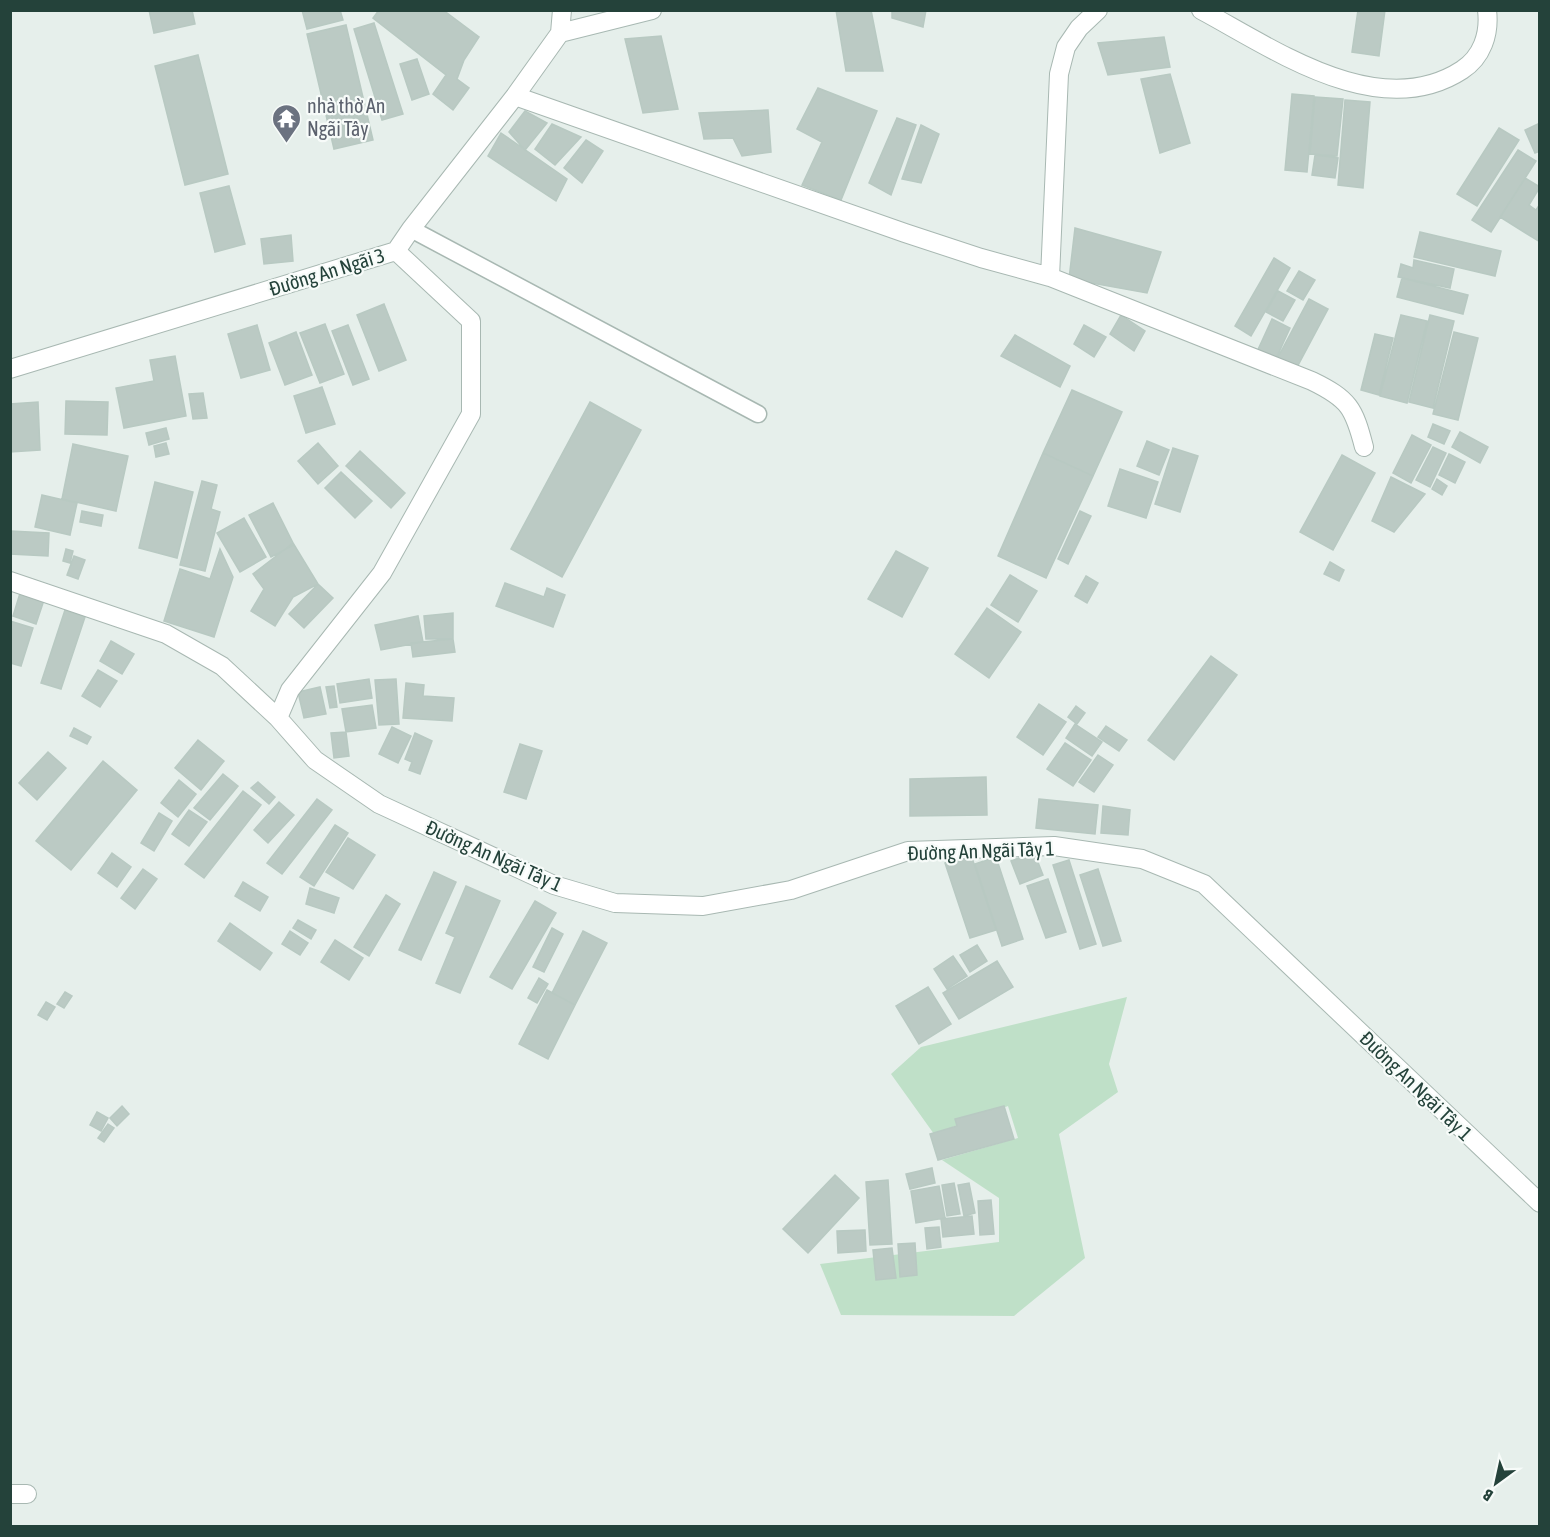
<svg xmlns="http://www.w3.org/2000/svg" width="1550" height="1537" viewBox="0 0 1550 1537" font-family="'Asap Condensed',sans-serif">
<rect width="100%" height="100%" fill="#e6efeb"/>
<path fill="#bfe0c8" d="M1127,997l-18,67 9,28 -59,42 26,124 -71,58 -173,-1 -21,-51 179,-22v-44l-57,-38 76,-22 -10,-32 -74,28 -43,-60 30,-27z"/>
<path fill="#bbcac4" stroke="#b8c9c2" stroke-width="1.5" d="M149,10h43l3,14 -41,9z
M302,10h38l3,10 -36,9z
M379,10h64l36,27 -15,23 -7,19 12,9 -16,22 -20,-16 13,-19 -73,-57z
M836,10h35l12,61h-37z
M892,10h34l-3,17 -31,-9z
M1358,10h27l-6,46 -27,-4z
M374,23l29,91 -21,6 -28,-91z
M346,25l27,115 -39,9 -27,-115z
M661,36l17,73 -35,4 -18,-74z
M1164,37l6,30 -62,8 -10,-32z
M198,55l30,119 -43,11 -30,-119z
M417,59l12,35 -17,6 -12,-36z
M1170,74l20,69 -30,10 -19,-74z
M818,88l59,23 -36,89 -39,-15 20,-43 -25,-13z
M1292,94l22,2 -7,76 -22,-2z
M1315,97l28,2 -6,57 -27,-2z
M1345,100l25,2 -7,86 -25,-3z
M768,110l3,42 -29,4 -9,-18 -29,1 -5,-26z
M525,111l22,12 -22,27 -16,-18z
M897,118l19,7 -25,70 -22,-12z
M1540,123v28l-5,2 -10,-23z
M552,124l29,13 -26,28 -20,-16z
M921,125l18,9 -18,49 -19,-4z
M1499,128l20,12 -42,66 -20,-12z
M501,133l66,46 -11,22 -68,-45z
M586,140l17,11 -21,32 -18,-15z
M1518,150l18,11 -45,71 -19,-12z
M1315,155l23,3 -3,20 -23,-3z
M1525,178l15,9 -11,18 7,5 4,-6v38l-40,-25z
M229,186l16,58 -30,8 -15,-59z
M1075,228l86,24 -14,41 -78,-14z
M1420,232l81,19 -6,25 -81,-19z
M291,235l2,26 -29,3 -3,-25z
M1274,258l16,10 -39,68 -16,-10z
M1414,260l40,9 -4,19 -52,-11 3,-13 12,4z
M1299,271l16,9 -12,20 -16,-9z
M1402,278l66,17 -5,19 -66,-17z
M1278,291l17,9 -12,21 -17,-9z
M1309,299l19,10 -33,62 -19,-10z
M384,304l22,56 -27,11 -22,-56z
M1121,315l24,16 -11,20 -24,-17z
M1401,315l26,6 -20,82 -27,-7z
M1430,315l24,6 -21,87 -24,-6z
M1272,319l18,9 -16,35 -18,-9z
M325,324l19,50 -24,9 -20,-50z
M257,325l13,45 -29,8 -13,-44z
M348,325l21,54 -16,6 -21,-54z
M1084,325l22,12 -12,20 -20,-13z
M296,332l16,43 -27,10 -16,-42z
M1454,332l24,6 -20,82 -25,-6z
M1375,334l18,4 -14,57 -18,-5z
M1015,335l55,31 -10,21 -59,-31z
M175,356l11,60 -62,12 -8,-40 38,-7 -4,-21z
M322,387l13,37 -29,9 -12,-37z
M1072,390l50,22 -29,64 -50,-23z
M203,393l4,25 -14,1 -4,-25z
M66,401l42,1 -1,33 -42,-1z
M38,402l2,48 -30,2v-48z
M590,402l51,28 -79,147 -51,-28z
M1433,424l17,7 -6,13 -16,-7z
M166,428l3,11 -20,6 -3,-12z
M1460,432l28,15 -8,16 -28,-16z
M1412,435l19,10 -20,38 -18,-10z
M1147,441l22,9 -10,25 -22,-9z
M166,443l3,11 -13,3 -2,-11z
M318,443l20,23 -20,18 -20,-23z
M73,444l55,12 -12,55 -54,-12z
M1433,447l13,6 -16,34 -14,-7z
M1173,448l25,8 -18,56 -25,-8z
M360,451l45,42 -14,15 -45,-42z
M1043,453l50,23 -47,102 -48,-22z
M1449,454l16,8 -10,21 -16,-8z
M1342,455l33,18 -42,77 -33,-18z
M1120,469l38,13 -12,36 -38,-12z
M341,472l31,29 -17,17 -30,-30z
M1391,477l34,17 -31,38 -22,-11z
M1437,479l10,7 -5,9 -10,-6z
M202,481l15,4 -6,24 9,3 -15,59 -25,-6z
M155,482l38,10 -16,66 -38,-10z
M42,495l35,8 -7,32 -35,-8z
M273,503l21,42 -23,12 -22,-42z
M82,511l21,4 -2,11 -21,-4z
M1080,511l11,5 -23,48 -10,-5z
M244,518l22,39 -26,15 -23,-39z
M10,531l39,2 -1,23 -38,-2z
M293,543l25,41 -25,13 -18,29 -24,-15 13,-22 -11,-15z
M66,549l7,2 -3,12 -7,-2z
M220,549l13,28 -19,60 -50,-16 16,-52 30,10z
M896,551l32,17 -26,49 -34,-18z
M74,556l11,4 -7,19 -11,-4z
M1330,562l14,8 -5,11 -15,-7z
M1010,575l27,16 -19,31 -27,-17z
M1086,576l12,7 -11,20 -12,-7z
M505,583l39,14 3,-9 18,7 -12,32 -57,-21z
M318,584l15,14 -29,30 -15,-14z
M21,590l24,7 -9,27 -23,-8z
M987,608l34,24 -32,46 -34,-24z
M65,610l20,7 -24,72 -20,-6z
M453,613v26h-27l-2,-23z
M418,616l5,26 -42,8 -6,-25z
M10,621l23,7 -12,38 -11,-3z
M453,639l2,13 -42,5 -2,-14z
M111,641l23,13 -12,20 -22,-13z
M1211,656l26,19 -63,85 -26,-20z
M98,670l19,11 -17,26 -18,-11z
M369,679l3,19 -32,5 -3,-19z
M396,679l3,45 -20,1 -4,-45z
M406,683l18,2 -1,11 31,2 -2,23 -49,-3z
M334,686l3,21 -7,1 -4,-21z
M320,687l6,27 -22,4 -6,-26z
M1039,704l27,18 -23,33 -26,-18z
M372,705l4,23 -30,4 -4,-23z
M1076,706l9,7 -8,11 -9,-7z
M1075,724l27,18 -10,14 -26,-18z
M1106,726l21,14 -8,11 -21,-14z
M392,727l19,9 -13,27 -19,-9z
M74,728l17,9 -4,7 -17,-8z
M346,732l3,24 -15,2 -3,-25z
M415,733l17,8 -12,33 -11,-4 3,-8 -7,-3z
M198,740l26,21 -23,29 -26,-22z
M1065,743l26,17 -18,26 -26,-17z
M520,744l22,7 -16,48 -22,-7z
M48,752l18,16 -29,32 -18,-17z
M1098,755l15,10 -19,27 -15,-10z
M103,761l34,29 -66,80 -35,-29z
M223,774l15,12 -28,34 -16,-12z
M986,777l1,38 -77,1v-37z
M179,780l17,14 -18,23 -17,-14z
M258,782l17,15 -6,7 -18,-16z
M243,791l18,14 -57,73 -19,-14z
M317,799l15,11 -50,64 -15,-11z
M1039,799l59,6 -3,29 -59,-6z
M279,802l15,13 -26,28 -14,-13z
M1103,806l27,4 -2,25 -27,-2z
M189,810l18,12 -18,24 -17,-12z
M159,813l13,8 -18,30 -13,-8z
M335,825l13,8 -34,53 -14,-9z
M348,838l27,17 -22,34 -27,-17z
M1034,852l9,23 -23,9 -9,-23z
M112,853l19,14 -14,20 -19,-14z
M971,855l25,75 -26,8 -25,-75z
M996,857l27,82 -21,7 -27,-82z
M1069,860l27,84 -16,5 -27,-84z
M143,869l14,10 -22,30 -14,-11z
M1098,869l23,72 -18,5 -23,-71z
M434,872l22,10 -35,78 -22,-10z
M1048,879l18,53 -20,6 -19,-52z
M243,882l25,15 -8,14 -25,-15z
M466,886l34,15 -40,92 -24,-10 19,-46 -9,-4z
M310,888l29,10 -5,15 -28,-9z
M386,895l14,9 -31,52 -15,-9z
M535,901l21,12 -44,76 -22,-12z
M298,920l18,10 -5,9 -18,-11z
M230,923l42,30 -12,17 -42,-29z
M552,928l11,6 -19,38 -11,-5z
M290,931l18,12 -8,12 -18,-11z
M583,931l24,12 -32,62 -23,-12z
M335,940l28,18 -14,22 -28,-18z
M977,945l10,16 -17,11 -10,-17z
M953,956l14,20 -20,13 -13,-20z
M997,961l16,26 -54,32 -16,-26z
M539,978l9,6 -11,19 -9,-5z
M928,987l23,37 -32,20 -23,-38z
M547,990l28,15 -27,54 -29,-15z
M65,992l7,4 -8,12 -7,-4z
M46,1002l9,5 -8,13 -9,-5z
M122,1106l7,8 -12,12 -7,-8z
M1004,1106l10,33 -76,21 -8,-26 27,-8 -2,-7z
M97,1112l11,6 -7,13 -11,-6z
M108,1124l6,4 -10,14 -6,-4z
M932,1168l3,15 -25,6 -4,-15z
M835,1175l24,23 -51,55 -25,-24z
M888,1180l4,64 -22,1 -4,-63z
M954,1183l6,31 -13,2 -5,-31z
M969,1183l6,30 -11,3 -6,-31z
M939,1186l6,32 -29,5 -5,-32z
M991,1200l3,34 -14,1 -2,-34z
M972,1216l2,18 -31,3 -2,-18z
M939,1227l2,20 -14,2 -2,-21z
M865,1230l1,21 -28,2 -1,-22z
M915,1243l2,32 -17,2 -2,-33z
M892,1248l4,30 -20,2 -3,-30z"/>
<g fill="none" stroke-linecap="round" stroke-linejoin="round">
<defs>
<path id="service" d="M411,229l347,185"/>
<path id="minor" d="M1201,10c73,39 178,114 261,60 20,-13 28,-36 25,-60
M560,33l92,-23
M515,96l390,137 76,25 69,19 262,104c37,18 42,27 52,66
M1050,277l9,-203 7,-27 13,-19 19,-18
M10,369l386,-118 15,-22 104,-133 45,-63 2,-23
M10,581l156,53 56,32 56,52 37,42 64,44 175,81 61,18 88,3 88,-16 117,-39 146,-5 88,13 62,25 336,319
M278,718l12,-28 92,-117 89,-159v-93l-75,-70
M10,1494h17"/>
</defs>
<use href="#service" stroke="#a8b8b2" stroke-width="19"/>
<use href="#minor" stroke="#a8b8b2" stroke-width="20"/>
<use href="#service" stroke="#fff" stroke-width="16"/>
<use href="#minor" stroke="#fff" stroke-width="18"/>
</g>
<defs>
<symbol id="temple-pin" viewBox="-11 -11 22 30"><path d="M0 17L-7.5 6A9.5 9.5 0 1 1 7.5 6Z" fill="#6b7280" stroke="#f7fbf9"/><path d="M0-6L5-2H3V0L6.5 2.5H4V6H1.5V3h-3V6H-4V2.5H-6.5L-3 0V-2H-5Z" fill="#fff"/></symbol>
</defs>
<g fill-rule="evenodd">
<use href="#temple-pin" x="270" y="102" width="33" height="45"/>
</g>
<g text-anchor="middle" stroke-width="4.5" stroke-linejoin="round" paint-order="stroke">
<g font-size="20" fill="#5b616d" stroke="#f7fbf9" text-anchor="start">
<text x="307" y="113">nhà thờ An<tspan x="307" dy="23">Ngãi Tây</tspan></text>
</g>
<g font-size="20" fill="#24423a" stroke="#f7fbf9">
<text transform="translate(327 272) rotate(-17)" y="7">Đường An Ngãi 3</text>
<text transform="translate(981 851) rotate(-2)" y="7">Đường An Ngãi Tây 1</text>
<text transform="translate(494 856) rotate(24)" y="7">Đường An Ngãi Tây 1</text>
<text transform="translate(1416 1086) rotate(44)" y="7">Đường An Ngãi Tây 1</text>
</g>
</g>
<rect width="1550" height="1537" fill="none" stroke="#24423a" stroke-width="24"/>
<g transform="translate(1496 1483) rotate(213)" stroke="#f7fbf9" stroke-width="4.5" paint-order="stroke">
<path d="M0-4.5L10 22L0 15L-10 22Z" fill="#24423a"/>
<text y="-9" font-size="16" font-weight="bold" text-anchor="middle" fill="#24423a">B</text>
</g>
</svg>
